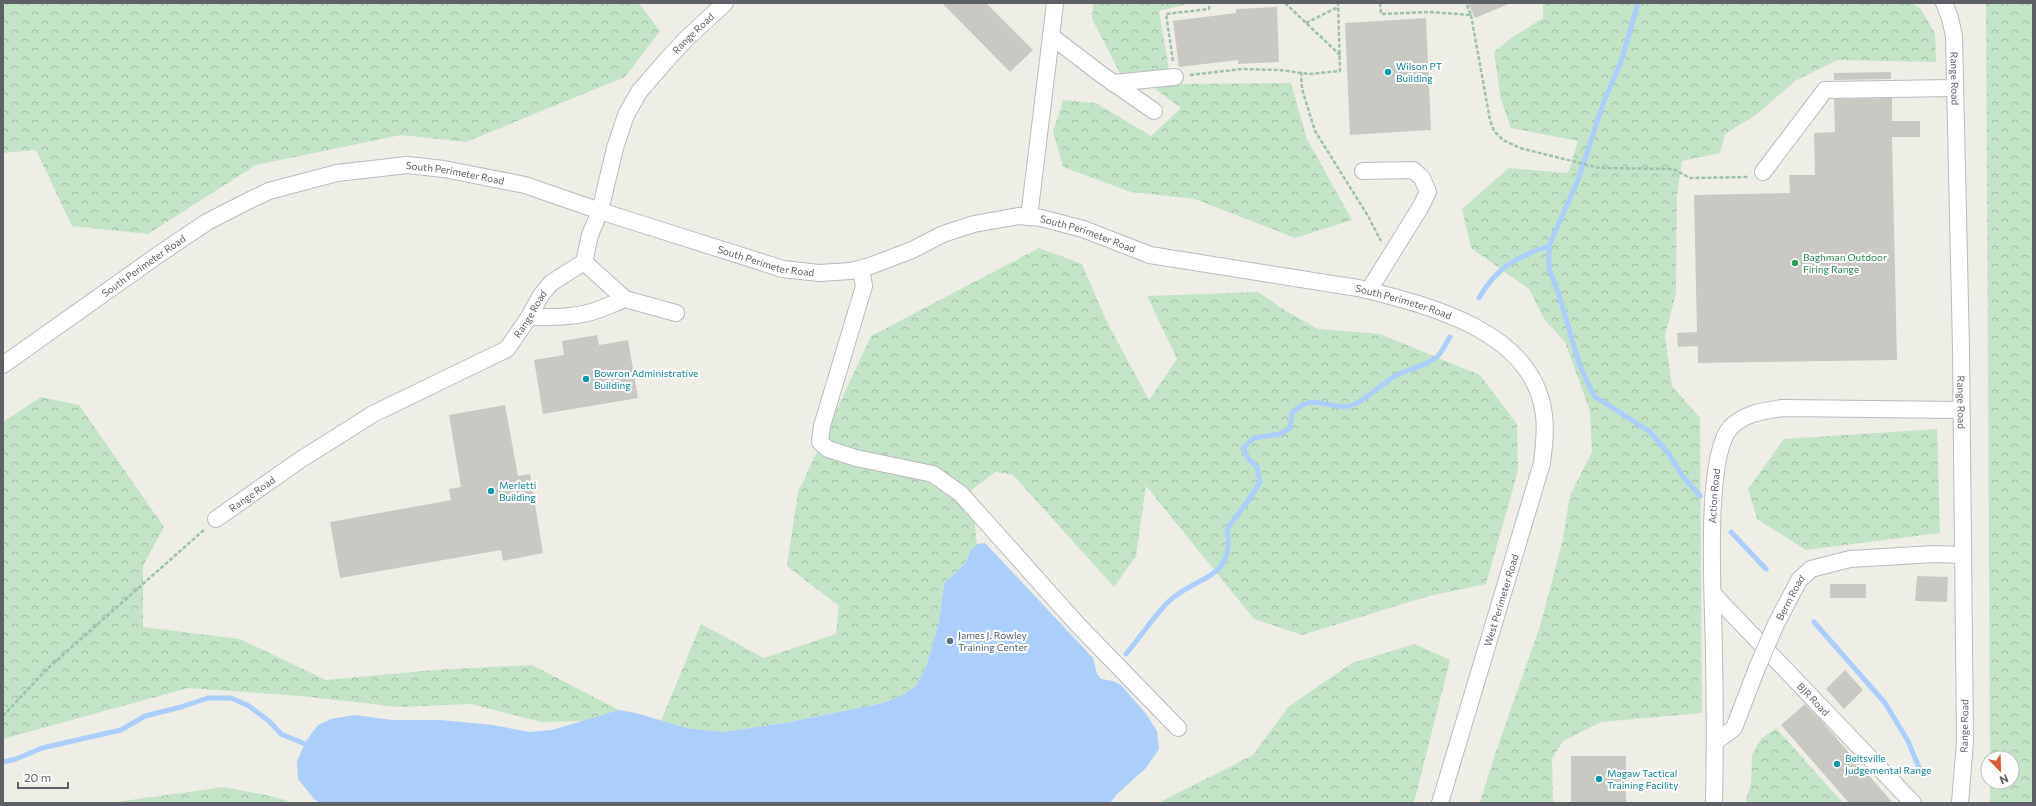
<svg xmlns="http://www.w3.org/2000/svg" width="2036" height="806" viewBox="0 0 2036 806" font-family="Commissioner,sans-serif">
<defs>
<pattern id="forest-crowns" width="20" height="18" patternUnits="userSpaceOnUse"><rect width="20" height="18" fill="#c4e4c7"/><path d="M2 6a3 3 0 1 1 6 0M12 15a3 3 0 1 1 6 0" fill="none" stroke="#a2bca5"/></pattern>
</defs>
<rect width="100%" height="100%" fill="#efeee6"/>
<path fill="url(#forest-crowns)" d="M3,3h636l21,28 -35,46 -159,65 -65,-7 -145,30 -108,69 -76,-8 -36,-76 -33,3z
M1093,3h91v2l-25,6 10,58 -49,4 -28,-54z
M1543,3h368l9,5 15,25 1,29 -99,-2 -42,21 -39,34 -31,19 -5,19 -38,8 -5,34 -1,98 -11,43 7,50 28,32 2,295 -101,9 -38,19 -11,18 1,44h-73l15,-49 46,-131 22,-84 7,-44 22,-43 -2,-41 -25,-69 -21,-23 -15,-30 -58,-41 -9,-39 47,-41 59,5 10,-32 -67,-13 -10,-28 -7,-48 16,-13 33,-21z
M1986,3h47v800h-43v-21h22v-24h-22z
M1291,83l16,56 45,81 -57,18 -100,-39 -64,-7 -68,-25 -10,-35 10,-32 33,3 55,33 30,-28 -27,-20 12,-4z
M1039,248l43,16 24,56 43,80 28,-41 -30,-63 111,-4 28,19 32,18 62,5 100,41 37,49 1,47 -32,113 -57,12 -127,39 -48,-16 -108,-133 -10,70 -22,31 -101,-112 -18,-3 -24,19 6,53 -7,7 -3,10 -23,23 -5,38 -12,42 -10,21 -16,11 -18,7 -93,19 -67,10 -37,-4 -25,-7 40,-97 63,34 72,-24 3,-28 -52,-40 11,-74 73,-156z
M41,397l38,8 85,122 -21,39v61l97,12 86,41 107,-10 99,-5 87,45 -33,11 -45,1 -70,-18 -72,3 -98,-11 -113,-8 -185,51v-317z
M1937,429l3,104 -134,17 -49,-31 -9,-30 36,-50z
M1415,644l35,16 -36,143h-256l95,-48 35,-48 64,-44z
M1776,728l67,75h-98l6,-19 1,-29 9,-16z
M224,787l47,9 23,7h-185z"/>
<path fill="#abcffa" d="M985,543l108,115 4,16 4,5 12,2 8,4 25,29 11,17 2,18 -13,19 -30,27 -6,8h-790l-6,-4 -16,-20 -1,-18 9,-20 12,-16 13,-6 24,-4 37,5h48l53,5 36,7 23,-2 67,-20 17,3 50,15 37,4 67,-10 93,-19 18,-7 16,-11 10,-21 12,-42 5,-38 23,-23 3,-10 7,-7z"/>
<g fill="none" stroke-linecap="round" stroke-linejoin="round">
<path stroke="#abcffa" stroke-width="5" d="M1638,3l-17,59 -17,39 -26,79 -29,66v22l9,24 22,74 14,30 55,35 20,23 12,20 19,22
M1479,298c17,-30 37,-41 70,-52
M1731,532l35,37
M1814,622l71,81 23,38 12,29
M1126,654c14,-17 26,-35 41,-51 27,-28 69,-21 60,-74 11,-16 24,-30 33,-47l-3,-15 -9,-9 -5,-10 11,-10 26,-4 10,-6 2,-15c22,-22 33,-3 57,-7 14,-3 32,-22 46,-30 13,-7 30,-9 42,-19 5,-5 9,-14 13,-20
M3,762l13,-3 26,-11 79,-18 24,-14 36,-9 27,-9h23l18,8 20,15 12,13 29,12"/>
</g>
<path fill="#cac8c2" d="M942,3h44l47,47 -23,22z
M1468,3h43l-36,15z
M1277,7l2,55 -41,2v-4l-59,7 -6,-46 63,-8v-4z
M1426,18l5,112 -81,5 -5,-112z
M1891,72v7l-57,1v-7z
M1892,98v23h28v16h-28l5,223 -199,3v-17l-20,1 -1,-14 20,-1 -3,-137 96,-2 -1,-18h26l-1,-42 21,-1 -1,-33z
M597,335l2,10 29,-5 10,58 -95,16 -9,-54 30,-5 -2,-14z
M505,405l13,71 12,-2 13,79 -40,8 -2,-11 -161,28 -10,-56 121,-22 -2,-11 12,-2 -12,-72z
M1917,576l31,1 -1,25 -32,-1z
M1830,584h36v14h-36z
M1845,670l18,20 -19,19 -18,-20z
M1805,704l13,13 75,86h-44l-68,-78z
M1571,756h55v47h-55z"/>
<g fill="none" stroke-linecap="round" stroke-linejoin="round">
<defs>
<g id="minor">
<path id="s1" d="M1944,3l6,15 4,18 7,313 4,393 -5,61"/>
<path d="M1051,36l51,39 52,36"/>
<path d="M1113,83l62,-6"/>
<path d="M1363,171l50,-1 9,8 6,14 -8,16 -51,82"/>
<path d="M1763,172l62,-82 129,-2"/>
<path d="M1029,217l26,-214"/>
<path d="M584,262l41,37 51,14"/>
<path d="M861,269l3,17 -42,140 -2,16 8,7 28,9 77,16 28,20 116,130 101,104"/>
<path d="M529,317c23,0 49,1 71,-8 8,-3 17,-7 25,-10"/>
<path id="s2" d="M3,365l155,-110 49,-33 43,-22 19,-9 68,-18 70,-8 37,4 81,16 75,26 183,58 36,4 32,-2 19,-5 42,-16 31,-16 31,-10 44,-8 23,2 42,11 67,26 208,33c69,17 176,42 186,127 2,16 0,32 -2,48l-102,340"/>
<path id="s3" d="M216,519l84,-59 73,-46 134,-65 22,-32 12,-22 10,-12 33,-21 6,-27 10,-24 15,-63 11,-33 13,-23 25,-29 22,-24 39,-36"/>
<path id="s4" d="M1714,595l199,208"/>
<path id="s5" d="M1776,624l23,-44 12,-11 39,-10 85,-5 28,1"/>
<path d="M1715,742l19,-14 23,-60"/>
<path id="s6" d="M1714,803c1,-49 1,-99 0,-148 0,-46 -11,-195 16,-227 14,-15 34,-17 52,-20l179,2"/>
</g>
</defs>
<use href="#minor" stroke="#b8babf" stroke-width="18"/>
<path stroke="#9cc2ab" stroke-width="2.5" stroke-dasharray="4 2" stroke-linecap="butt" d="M1285,3l55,52
M1380,3l1,11 48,-2 42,3 -5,-12
M1471,15l19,105 4,11 9,9 17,8 80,20 73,1 17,9 59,-1
M1306,23l32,-16
M1173,61l-7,-47 43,-5v-6
M1301,72l1,17 13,42 53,85 13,25
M1190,75l52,-6 37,1 31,4 30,-3 -2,-68
M3,716l44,-47 158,-140"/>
<use href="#minor" stroke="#fff" stroke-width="16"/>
<defs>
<path id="minor-bridge" d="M1757,668l19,-44"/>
</defs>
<use href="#minor-bridge" stroke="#b8babf" stroke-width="18" stroke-linecap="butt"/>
<use href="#minor-bridge" stroke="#fff" stroke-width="16"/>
</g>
<g fill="#0f9aa8" stroke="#fff" stroke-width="1.5">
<circle cx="1388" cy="72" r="4"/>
<circle cx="586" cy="379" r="4"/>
<circle cx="491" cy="491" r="4"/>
<circle cx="1837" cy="764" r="4"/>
<circle cx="1599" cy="779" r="4"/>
</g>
<circle fill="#2e9e5b" stroke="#fff" stroke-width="1.5" cx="1795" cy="263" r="4"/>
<circle fill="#5c6f8a" stroke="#fff" stroke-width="1.5" cx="950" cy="641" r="4"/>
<g text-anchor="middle" stroke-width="4" stroke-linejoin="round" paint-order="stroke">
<g font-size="10" fill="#5d6065" stroke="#fff">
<text dy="4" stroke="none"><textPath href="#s3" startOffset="716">Range Road</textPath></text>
<text dy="4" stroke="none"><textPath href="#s1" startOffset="77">Range Road</textPath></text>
<text dy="4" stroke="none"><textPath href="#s2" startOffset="508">South Perimeter Road</textPath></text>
<text dy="4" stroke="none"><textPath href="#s2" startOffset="1168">South Perimeter Road</textPath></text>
<text dy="4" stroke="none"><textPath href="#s2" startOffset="832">South Perimeter Road</textPath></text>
<text dy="4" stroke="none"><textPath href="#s2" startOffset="172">South Perimeter Road</textPath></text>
<text dy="4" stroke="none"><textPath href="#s2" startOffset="1492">South Perimeter Road</textPath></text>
<text dy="4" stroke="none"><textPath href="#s3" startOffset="380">Range Road</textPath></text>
<text dy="4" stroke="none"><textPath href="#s1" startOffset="401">Range Road</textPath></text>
<text dy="4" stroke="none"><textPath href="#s3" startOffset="44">Range Road</textPath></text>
<text dy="4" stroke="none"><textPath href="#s6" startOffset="307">Action Road</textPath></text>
<text dy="4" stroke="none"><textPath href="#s5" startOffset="30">Berm Road</textPath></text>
<text transform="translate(1501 600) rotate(-73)" y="4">West Perimeter Road</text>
<text dy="4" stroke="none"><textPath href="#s4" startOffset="144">BJR Road</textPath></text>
<text transform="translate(1964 726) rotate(-89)" y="4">Range Road</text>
</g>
<g font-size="10" fill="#0d838f" stroke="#fff" text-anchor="start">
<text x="1396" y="70">Wilson PT<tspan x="1396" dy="12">Building</tspan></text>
<text x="594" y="377">Bowron Administrative<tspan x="594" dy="12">Building</tspan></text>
<text x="499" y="489">Merletti<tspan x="499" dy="12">Building</tspan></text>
<text x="1845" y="762">Beltsville<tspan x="1845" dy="12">Judgemental Range</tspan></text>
<text x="1607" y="777">Magaw Tactical<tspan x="1607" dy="12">Training Facility</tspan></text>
</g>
<g font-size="10" fill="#27864d" stroke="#fff" text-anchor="start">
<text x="1803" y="261">Baghman Outdoor<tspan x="1803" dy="12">Firing Range</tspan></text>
</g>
<g font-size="10" fill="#4e5e75" stroke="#fff" text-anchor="start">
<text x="958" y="639">James J. Rowley<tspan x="958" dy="12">Training Center</tspan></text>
</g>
</g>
<rect width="2036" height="806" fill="none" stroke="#5d6065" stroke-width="8"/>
<g transform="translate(2000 770) rotate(157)"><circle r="19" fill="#ffffff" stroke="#bebfc1"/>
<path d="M0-3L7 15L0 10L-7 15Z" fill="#de593c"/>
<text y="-6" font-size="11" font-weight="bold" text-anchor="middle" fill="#5d6065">N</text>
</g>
<path d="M18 782v6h50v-6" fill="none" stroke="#5d6065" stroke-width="2"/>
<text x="24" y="782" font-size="12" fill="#5d6065" stroke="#ffffff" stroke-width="3" paint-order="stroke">20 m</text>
</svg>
